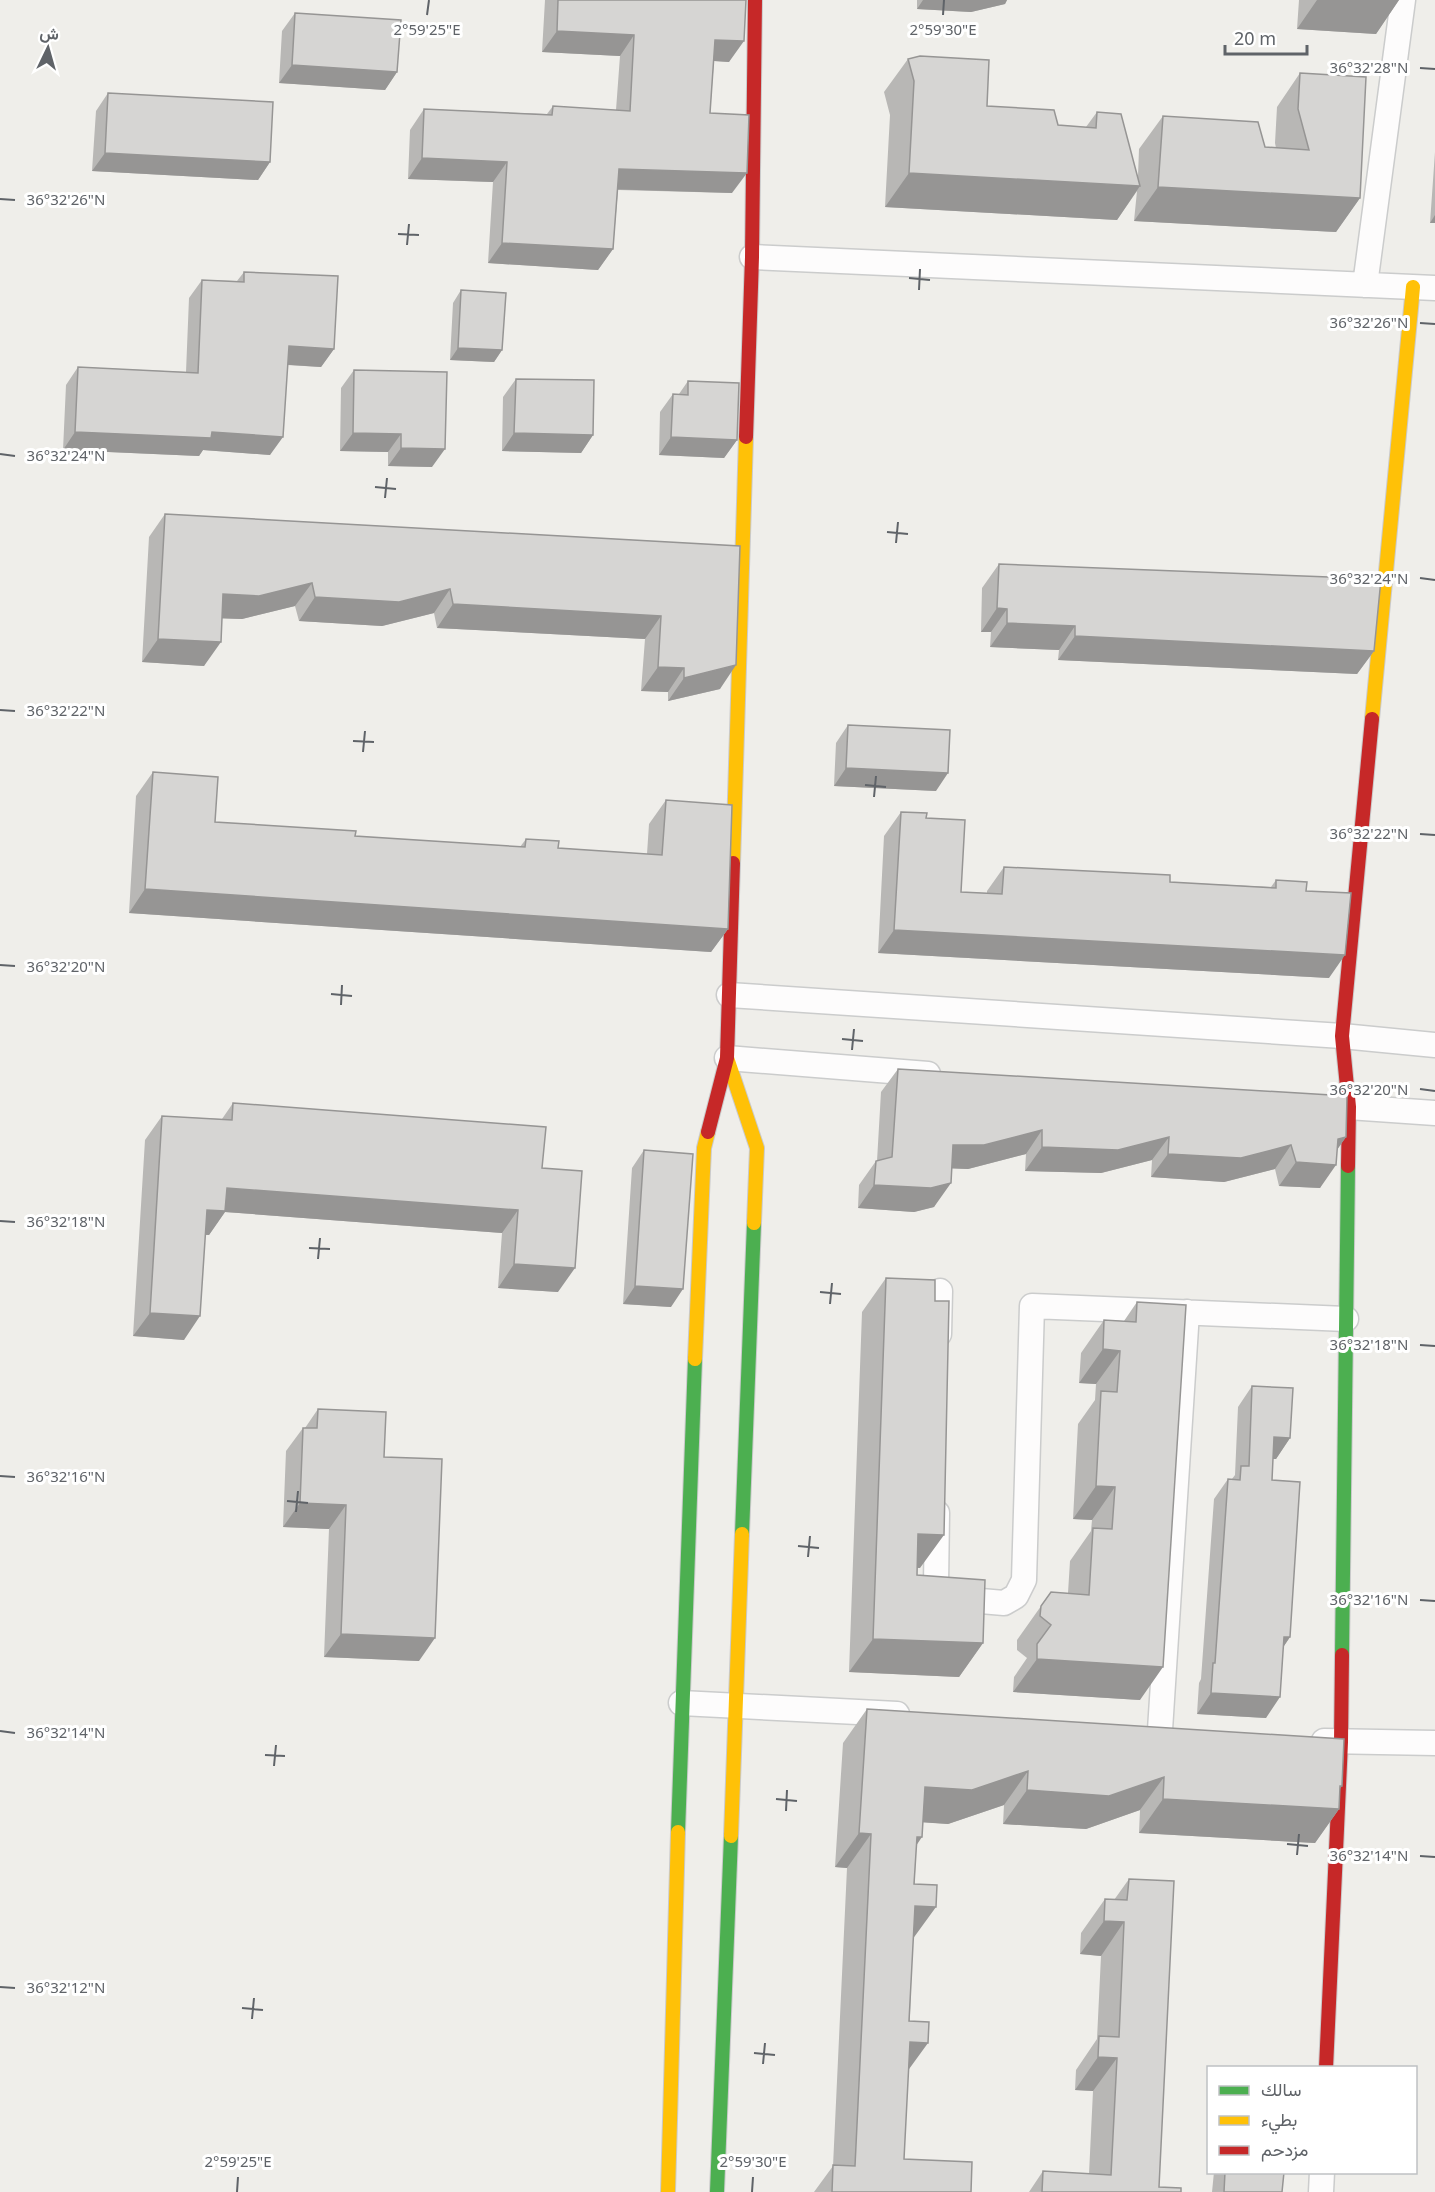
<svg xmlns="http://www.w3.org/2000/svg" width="1435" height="2192" viewBox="0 0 1435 2192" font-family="'Noto Sans',Vazirmatn,sans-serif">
<rect width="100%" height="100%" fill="#efeeea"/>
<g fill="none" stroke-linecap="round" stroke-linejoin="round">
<defs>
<path id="street" d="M752,257l683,31
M1365,285l38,-285
M729,995l613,41 93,9
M727,1058l201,16
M1334,1106l101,7
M939,1334l1,-43
M937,1513l-1,72 10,13 58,5 12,-7 8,-16 8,-274 314,13
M681,1703l216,11
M1160,1730l27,-418
M1324,1741l111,2
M1321,2192l1,-20"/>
<path id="fast" d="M742,1534l12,-311
M1342,1655l6,-489
M678,1832l17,-473
M717,2192l14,-356"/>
<path id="slow" d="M1372,719l41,-432
M733,863l13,-426
M727,1058l30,90 -3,75
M695,1359l9,-211 4,-16
M731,1836l11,-302
M668,2192l10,-360"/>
<path id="jam" d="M746,437l6,-180 3,-257
M708,1132l19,-74 6,-195
M1348,1166l1,-59 -7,-71 30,-317
M1326,2068l15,-326 1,-87"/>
</defs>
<use href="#street" stroke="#cbcccc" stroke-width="27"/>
<use href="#fast" stroke="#cacacb" stroke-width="16"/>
<use href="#slow" stroke="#cacacb" stroke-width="16"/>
<use href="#jam" stroke="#cacacb" stroke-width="16"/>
<use href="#street" stroke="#fdfcfc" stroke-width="24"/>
<use href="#fast" stroke="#4caf50" stroke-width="14"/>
<use href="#slow" stroke="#ffc107" stroke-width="14"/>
<use href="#jam" stroke="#c62828" stroke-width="14"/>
</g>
<path fill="#b8b7b5" d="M545,0h201l-17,62 -15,-1 -4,52 22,80 -114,-3 -5,59 -15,21 -110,-7 5,-81 -85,-3 2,-49 14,-21 123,5 6,-8 63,4 4,-54 -78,-4z
M917,0h90l-2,4 -34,8 -54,-3z
M1299,0h100l-23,34 -79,-5z
M295,13l102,59 -12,18 -106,-7 3,-52z
M908,59l79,47 71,19 28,2 11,-15 41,64 1,-27 24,-33 102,31 11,1 -1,-5 2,-36 23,-34 60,125 -24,34 -202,-11 3,-30 -20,29 -232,-13 5,-92 -6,-23z
M108,93l162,69 -12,18 -166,-9 4,-60z
M1435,152v71h-5z
M244,272l90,77 -13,18 -34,-2 -17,90 -67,-5 -4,6 -136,-6 3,-65 12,-18 108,5 3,-74 13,-18 35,1z
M461,290l41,60 -8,12 -44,-2 3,-57z
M354,370l78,97 -44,-1v-14l-48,-1 1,-63z
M516,379l77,56 -12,18 -79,-2 1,-54z
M688,381l49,59 -13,18 -65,-3 1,-43 13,-18h6z
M165,514l575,32 -20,143 -52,12v-9l-27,-1 4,-52 -208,-11 -3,-15 -52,13 -83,-5 -4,-15 -53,13 -20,-1 -18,48 -62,-4 7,-125z
M999,564l375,87 -17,23 -299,-14 1,-10 -69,-3 1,-15h-10l1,-44z
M848,725l88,66 -102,-5 2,-43z
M153,772l62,50 140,14 165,11 6,-8 32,9 89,6 2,-30 17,-24 62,129 -17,23 -582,-39 7,-117z
M901,812l25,6 35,74 26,1v-2l17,-24 166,15 101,5 5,-7 30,11 23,87 -451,-25 6,-117z
M898,1069l448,68 -9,12 -17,39 -41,-2 -4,-17 -51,13 -73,-5 1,-17 -51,13 -76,-2 1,-17 -58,15 -16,-1 -18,39 -20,5 -56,-4 1,-23 17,-24h1l4,-69z
M233,1103l309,65 16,124 -60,-4 4,-55 -277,-21 -16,23h-4l-21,105 -51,-4 12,-196 17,-24 60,3z
M644,1150l27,157 -48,-3 9,-136z
M886,1278l34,290h-3v7l66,68 -24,34 -110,-5 13,-360z
M1137,1302l3,398 -127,-8 1,-15 13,-19 -10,-8v-10l34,-48 17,1 2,-32 21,-30 1,-11 -19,-1 5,-95 17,-24 1,-16 -17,-1 2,-30 23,-33 20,1z
M1252,1386l38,52 -14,21h-3l-1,21 18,157 -7,10 -17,71 -69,-4 2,-31 2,-4 13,-180 14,-20h4l3,-4 3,-68z
M318,1409l66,48 35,204 -95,-4 5,-128 -46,-2 3,-76 17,-23h2z
M867,1709l473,80 -1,20 -24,34 -176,-10 1,-23 -54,19 -83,-5 1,-19 -56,19 -25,-2 -7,24 -8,225 -4,88 67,33h-157l19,-26 14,-298 -12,-1 8,-124z
M1129,1879l30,308 22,5h-152l14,-21 46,3 4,-83 -18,-1 1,-20 21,-31 4,-83 -21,-2 1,-21 24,-34 9,1z
M1214,2172h70l-2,20h-70z"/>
<path fill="#969594" d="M923,0h84l-2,4 -34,8 -54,-3z
M1317,0h82l-23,34 -79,-5z
M557,31l77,4 -14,21 -78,-4z
M715,40l29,1 -15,21 -29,-2z
M292,65l105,7 -12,18 -106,-7z
M105,153l165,9 -12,18 -166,-9z
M422,158l85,4 -14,20 -85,-3z
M619,169l128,4 -15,20 -127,-4z
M909,173l231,13 -23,34 -232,-13z
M1158,187l202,11 -24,34 -202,-11z
M1435,215v8h-5z
M502,243l111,6 -15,21 -110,-7z
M289,346l45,3 -13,18 -45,-3z
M458,348l44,2 -8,12 -44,-2z
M75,432h137l71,5 -13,18 -67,-5 -4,6 -136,-6z
M353,433l48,1 -13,18 -48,-1z
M514,433l79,2 -12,18 -79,-2z
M671,437l66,3 -13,18 -65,-3z
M401,448l44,1 -13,18 -44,-1z
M312,583l-17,23 -53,13 -35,-1 16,-24z
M450,589l-16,24 -52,13 -83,-5 16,-24z
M453,604l208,12 -16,23 -208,-11z
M997,608l10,1 -16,23h-10z
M1007,623l68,3 -16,24 -69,-3z
M1075,636l299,15 -17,23 -299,-14z
M158,639l63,3 -17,24 -62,-4z
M736,665l-16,24 -52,12 16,-23z
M658,667l26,1 -16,24 -27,-1z
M846,768l102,5 -12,18 -102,-5z
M145,889l583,40 -17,23 -582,-39z
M894,930l451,25 -16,23 -451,-25z
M1042,1130l-16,24 -58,15 -32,-1 17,-23z
M1169,1137l-17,23 -51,13 -76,-2 17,-24z
M1346,1137l-16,23 8,-21z
M1291,1145l-16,24 -51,13 -73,-5 17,-23z
M1296,1162l40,3 -16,23 -41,-2z
M951,1183l-17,24 -20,5 -56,-4 16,-23z
M227,1188l291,22 -16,23 -277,-21 -16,23 -19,-1 17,-24z
M514,1264l61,4 -17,24 -60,-4z
M635,1286l48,3 -12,18 -48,-3z
M150,1313l50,3 -16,24 -51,-4z
M1103,1349l17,2 -24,33 -17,-1z
M1274,1437l16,1 -14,21 -16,-1z
M1096,1486l19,1 -23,33 -19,-1z
M300,1503l46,2 -17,24 -46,-2z
M918,1534l26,1 -24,33 -25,-1z
M341,1634l94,4 -16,23 -95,-4z
M1284,1637h6l-14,21z
M873,1639l110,4 -24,34 -110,-5z
M1037,1659l126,8 -23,33 -127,-8z
M1211,1693l69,4 -14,21 -69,-4z
M1028,1771l-24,34 -56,19 -46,-3 23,-34z
M1164,1777l-24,33 -54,19 -83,-5 24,-34z
M1340,1786h2l-16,23h13l-24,34 -176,-10 24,-34z
M859,1833l12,1 -24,34 -12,-1z
M917,1837h5l-23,34z
M915,1906l21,1 -24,33z
M1104,1921l20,1 -23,34 -21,-2z
M910,2042l18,1 -24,33z
M1098,2057l19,1 -24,33 -18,-1z"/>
<path fill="#d6d5d3" stroke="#969594" stroke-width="1.5" d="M558,0h188l-2,41 -29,-1 -5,73 39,2 -2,58 -128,-4 -6,80 -111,-6 5,-81 -85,-4 2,-49 128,6 1,-9 77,5 4,-76 -77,-4z
M295,13l106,7 -4,52 -105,-7z
M920,56l69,4 -2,46 67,4 4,15 38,3 1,-16 24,2 19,72 -231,-13 5,-92 -6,-22z
M1300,73l66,4 -6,121 -202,-11 5,-71 95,6 7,25 44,3 -11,-41z
M108,93l165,9 -3,60 -165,-9z
M244,272l94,4 -4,73 -45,-3 -6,91 -71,-5 -1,6 -136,-6 3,-65 120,6 4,-93 42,2z
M461,290l45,3 -4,57 -44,-2z
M354,370l93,2 -2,77 -44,-1v-14l-48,-1z
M516,379l78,1 -1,55 -79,-2z
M688,381l51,2 -2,57 -66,-3 2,-43 15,1z
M165,514l575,32 -4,119 -52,13v-10l-26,-1 3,-51 -208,-12 -3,-15 -51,13 -84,-5 -3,-14 -53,13 -36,-2 -2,48 -63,-3z
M999,564l382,15 -7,72 -299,-15v-10l-68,-3v-14l-10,-1z
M848,725l102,5 -2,43 -102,-5z
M153,772l65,5 -3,45 141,9 -1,5 170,11 1,-8 33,2 -1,7 104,7 4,-55 66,5 -4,124 -583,-40z
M901,812l26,1 -1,5 39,2 -4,72 41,2 2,-27 166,8v7l106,6v-8l31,2 -1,9 45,2 -6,62 -451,-25z
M898,1069l449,27 -1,41 -8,2 -2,26 -40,-3 -5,-17 -50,13 -73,-4 1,-17 -51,13 -76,-3v-17l-58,15h-31l-2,38 -20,5 -57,-3 2,-24 16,-4z
M233,1103l313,24 -4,41 40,3 -7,97 -61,-4 4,-54 -291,-22 -2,23 -18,-1 -7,106 -50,-3 12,-197 70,4z
M644,1150l49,4 -10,135 -48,-3z
M886,1278l49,2v21h14l-5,234 -26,-1 -1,41 68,5 -2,63 -110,-4z
M1137,1302l49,3 -23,362 -126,-8v-15l14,-19 -11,-9 1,-10 10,-14 38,3 4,-67 19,1 3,-42 -19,-1 5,-95 16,1 3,-41 -17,-2 1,-29 32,2z
M1252,1386l41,2 -3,50 -16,-1 -2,43 28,2 -10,155h-6l-4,60 -69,-4 2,-30h2l13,-184 12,1 1,-14h8z
M318,1409l68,3 -2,45 58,2 -7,179 -94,-4 5,-129 -46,-2 3,-75h14z
M867,1709l477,30 -2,47h-2l-1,23 -176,-10 1,-22 -55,19 -82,-6 1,-19 -56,19 -47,-3 -3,50h-5l-3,47 23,1 -1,22 -21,-1 -6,115 20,1 -1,21 -18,-1 -6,117 68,3 -1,30h-139l1,-27 22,1 16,-332 -12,-1z
M1129,1879l45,2 -15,306 22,1v4h-139l1,-21 68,4 6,-117 -19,-1 1,-21 20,1 5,-115 -20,-1 1,-22 22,1z
M1225,2172h59l-2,20h-58z"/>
<path fill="none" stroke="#5f6368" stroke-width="2" d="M427,15l2,-15M943,15l1,-15M1420,68l15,1M0,199l15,1M398,234l21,1M407,245l2,-21M909,278l21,2M919,290l1,-21M1420,323l15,1M0,454l15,2M375,487l21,2M385,498l2,-20M887,532l21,2M896,543l2,-21M1420,578l15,2M0,710l15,1M353,741l21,1M363,752l2,-21M865,785l21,2M874,797l2,-21M1420,834l15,1M0,965l15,1M331,994l21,2M341,1005l1,-20M842,1039l21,2M852,1050l2,-21M1420,1089l15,2M0,1221l15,1M309,1248l21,1M318,1259l2,-21M820,1292l21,2M830,1304l2,-21M1420,1345l15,1M0,1476l15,1M287,1501l21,2M296,1512l2,-21M798,1546l21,2M808,1557l2,-21M1420,1600l15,1M0,1731l15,2M265,1755l20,1M274,1766l2,-21M776,1799l21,2M786,1811l1,-21M1287,1844l21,2M1297,1855l2,-21M1420,1856l15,1M0,1987l15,1M242,2008l21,2M252,2019l2,-21M754,2053l21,2M763,2064l2,-21M237,2192l1,-15M752,2192l1,-15"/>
<g font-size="15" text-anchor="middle" fill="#5f6368" stroke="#fff" stroke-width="6" stroke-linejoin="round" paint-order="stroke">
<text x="427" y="35">2°59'25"E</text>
<text x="943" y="35">2°59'30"E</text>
<text x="1369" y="73">36°32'28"N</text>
<text x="66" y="205">36°32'26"N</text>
<text x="1369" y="328">36°32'26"N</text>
<text x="66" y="461">36°32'24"N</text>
<text x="1369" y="584">36°32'24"N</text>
<text x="66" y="716">36°32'22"N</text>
<text x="1369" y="839">36°32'22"N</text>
<text x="66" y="972">36°32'20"N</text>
<text x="1369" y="1095">36°32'20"N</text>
<text x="66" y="1227">36°32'18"N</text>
<text x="1369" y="1350">36°32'18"N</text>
<text x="66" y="1482">36°32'16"N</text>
<text x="1369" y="1605">36°32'16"N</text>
<text x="66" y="1738">36°32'14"N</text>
<text x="1369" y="1861">36°32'14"N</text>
<text x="66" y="1993">36°32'12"N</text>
<text x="238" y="2167">2°59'25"E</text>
<text x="753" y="2167">2°59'30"E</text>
</g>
<rect x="1207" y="2066" width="210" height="108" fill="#ffffff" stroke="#bfc1c3" stroke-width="1.5"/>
<rect x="1219" y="2086" width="30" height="9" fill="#4caf50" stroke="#bfc1c3" stroke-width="1.5"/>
<text x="1261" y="2096" font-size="18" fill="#5f6368">سالك</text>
<rect x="1219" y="2116" width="30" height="9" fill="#ffc107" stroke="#bfc1c3" stroke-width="1.5"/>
<text x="1261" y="2126" font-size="18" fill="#5f6368">بطيء</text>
<rect x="1219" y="2146" width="30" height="9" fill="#c62828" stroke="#bfc1c3" stroke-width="1.5"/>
<text x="1261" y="2156" font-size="18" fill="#5f6368">مزدحم</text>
<g transform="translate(48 48) rotate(5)" stroke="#ffffff" stroke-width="4.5" paint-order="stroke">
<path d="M0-4.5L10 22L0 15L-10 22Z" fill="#5f6368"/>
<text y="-9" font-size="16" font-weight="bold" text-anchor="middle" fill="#5f6368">ش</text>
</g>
<path d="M1225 45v9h82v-9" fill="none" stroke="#5f6368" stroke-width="3"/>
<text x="1234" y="45" font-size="18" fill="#5f6368" stroke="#ffffff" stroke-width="4.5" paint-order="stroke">20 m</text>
</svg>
